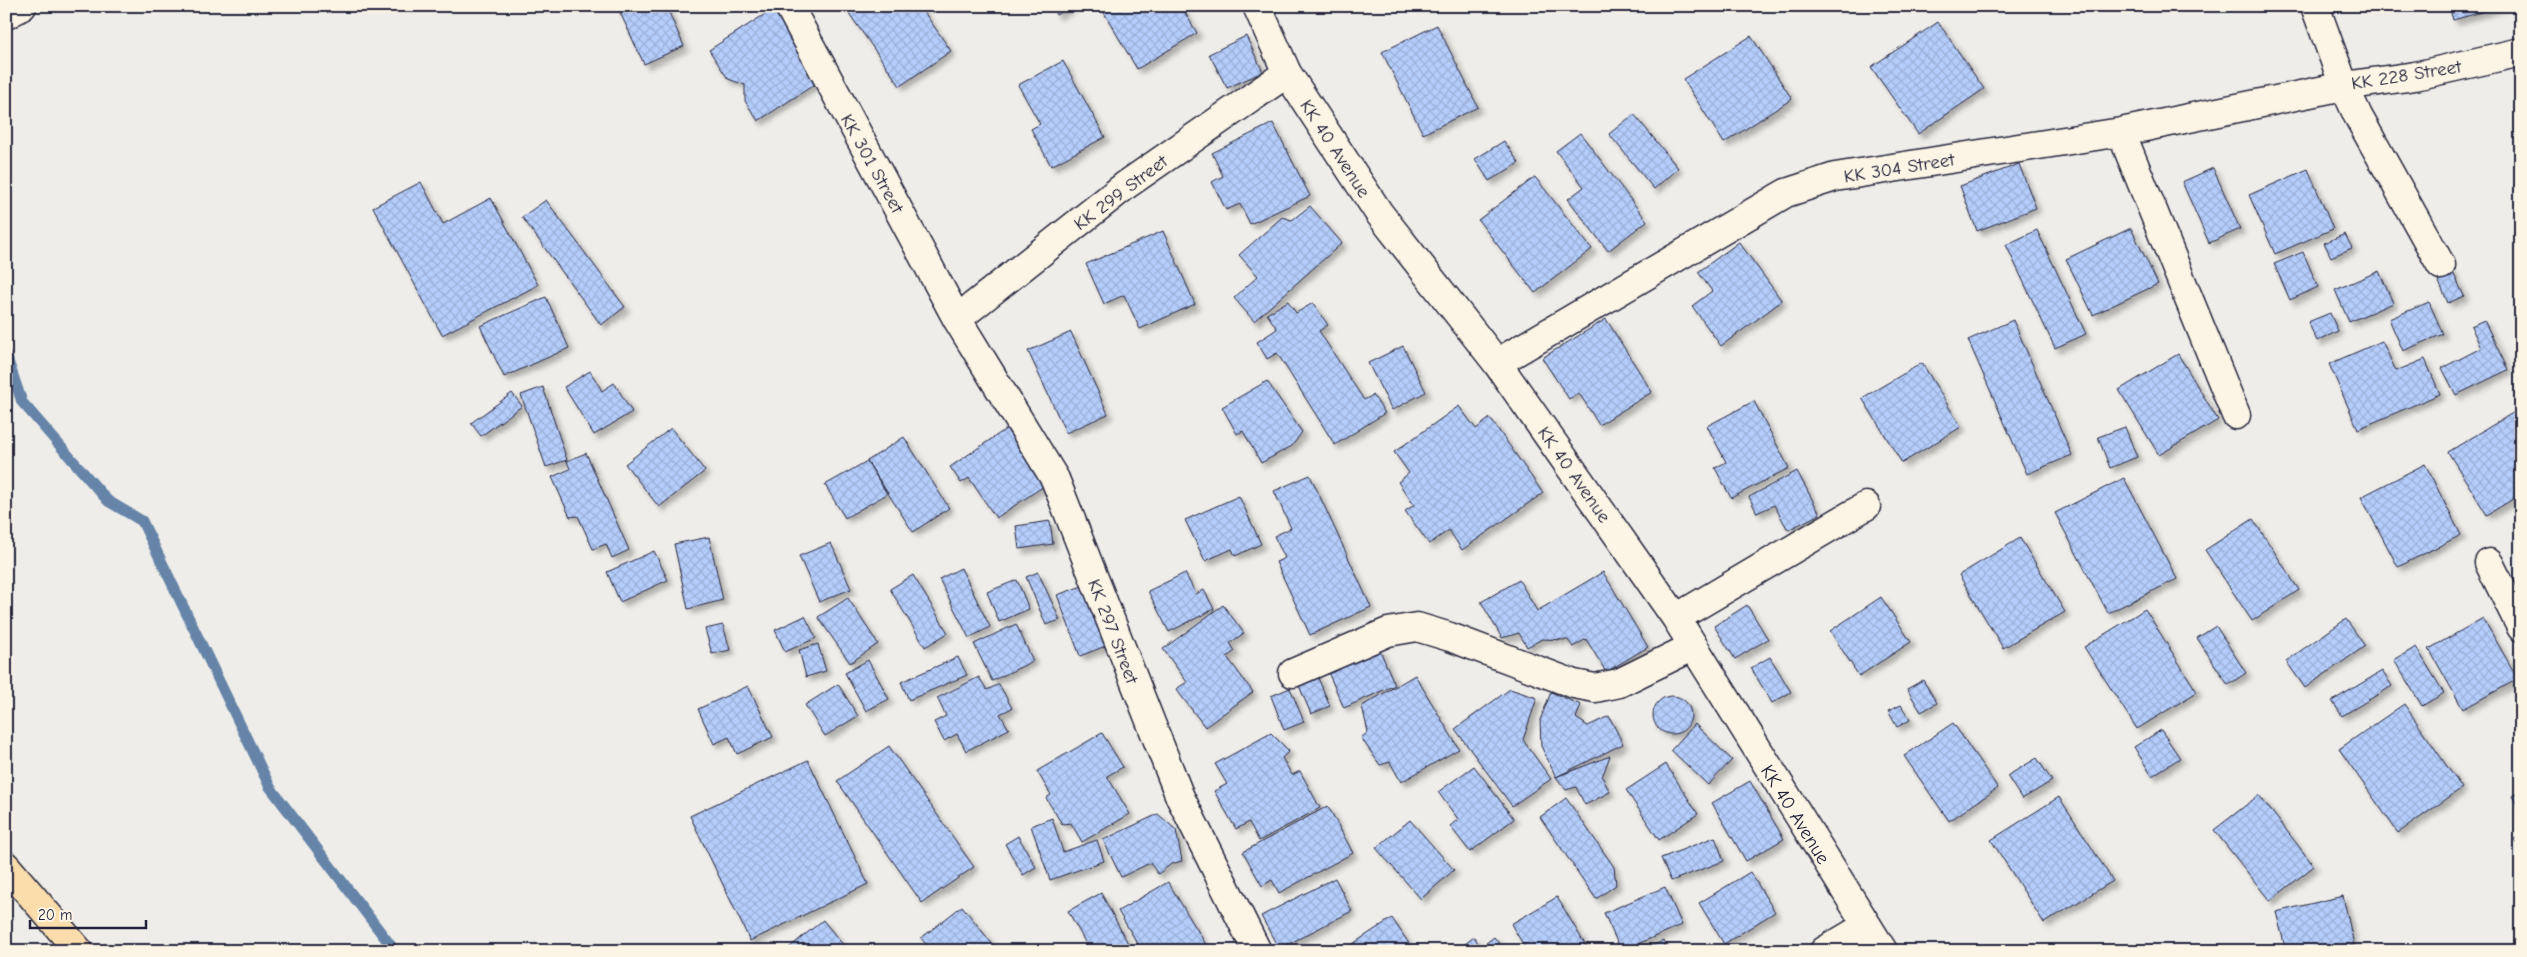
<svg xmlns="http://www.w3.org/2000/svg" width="2527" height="957" viewBox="0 0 2527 957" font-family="'Comic Neue',sans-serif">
<defs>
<pattern id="building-cross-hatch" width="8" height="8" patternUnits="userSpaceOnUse" patternTransform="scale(1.25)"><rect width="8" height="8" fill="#b5cdfb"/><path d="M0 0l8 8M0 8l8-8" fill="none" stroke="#9bb0d8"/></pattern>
<filter id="shadow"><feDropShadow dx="4.5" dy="4.5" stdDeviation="2.5" flood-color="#0004"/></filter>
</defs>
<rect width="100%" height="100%" fill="#eeede9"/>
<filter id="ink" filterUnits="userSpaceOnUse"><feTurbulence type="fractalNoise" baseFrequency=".02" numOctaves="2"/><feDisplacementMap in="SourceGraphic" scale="10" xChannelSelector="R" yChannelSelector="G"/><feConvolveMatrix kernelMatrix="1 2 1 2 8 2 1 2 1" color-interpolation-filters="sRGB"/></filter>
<g filter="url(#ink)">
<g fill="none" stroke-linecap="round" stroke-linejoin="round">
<path stroke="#6684a8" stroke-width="11" d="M6,355l16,47 86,99 34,20 128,266 125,164"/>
</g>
<path fill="url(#building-cross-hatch)" stroke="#22223b" filter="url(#shadow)" d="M617,6h49l18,40 -40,18z
M856,6h64l31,45 -51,35 -52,-74z
M1052,6h21l-17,9z
M1100,6h81l16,27 -60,36z
M2449,6h54l-50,14z
M773,9l47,72 -62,40 -13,-20v-16l-17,-6 -19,-29z
M1938,22l46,67 -66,45 -47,-67z
M1437,25l41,82 -55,27 -41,-82z
M1246,36l17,36 -36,16 -18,-34z
M1751,36l41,63 -68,44 -41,-64z
M1063,61l42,76 -54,29 -20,-37 9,-5 -22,-39z
M1634,114l44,54 -24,21 -45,-55z
M1273,123l37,73 -60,28 -10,-20 -14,6 -14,-28 11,-6 -11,-23z
M1580,133l67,88 -39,30 -40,-52 16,-12 -28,-36z
M1504,141l15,22 -30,18 -14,-22z
M2019,164l17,44 -59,23 -17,-45z
M2213,168l27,61 -31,14 -27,-61z
M2308,169l25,60 -58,25 -26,-59z
M1535,177l57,72 -57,44 -57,-73z
M421,182l22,42 48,-26 47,87 -96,50 -69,-128z
M546,200l79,107 -24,18 -79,-108z
M1310,206l32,37 -88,78 -20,-23 24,-22 -19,-21 43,-38 10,3z
M2131,228l27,56 -65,31 -27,-56z
M2037,230l49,104 -31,14 -49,-103z
M1163,231l32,73 -55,25 -16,-34 -20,9 -18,-40z
M2345,234l7,14 -21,9 -7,-14z
M1739,242l43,59 -61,45 -29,-40 20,-15 -14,-19z
M2303,252l15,35 -28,13 -16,-36z
M2451,268l13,28 -16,7 -12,-28z
M2379,271l14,32 -44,19 -14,-32z
M546,297l23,51 -65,29 -24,-51z
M1288,301l8,12 17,-10 15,22 -9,6 45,69 9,-5 12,18 -50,32 -58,-92 -10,6 -10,-17 20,-13 -10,-15z
M2429,302l14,32 -40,17 -14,-32z
M2330,313l8,18 -21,10 -9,-19z
M1606,319l46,73 -53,33 -20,-32 -10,6 -27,-41z
M2013,320l59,135 -45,19 -59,-134z
M2484,320l24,50 -52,25 -14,-27 39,-20 -10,-22z
M1071,332l37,82 -42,19 -38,-82z
M2382,341l14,30 29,-12 15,35 -82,35 -29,-65z
M1403,346l23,46 -34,18 -24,-47z
M2178,354l40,66 -59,35 -40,-65z
M1922,363l39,64 -59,36 -40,-65z
M590,371l12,20 12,-8 18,29 -38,23 -30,-48z
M1267,381l35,51 -10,14 -31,17 -18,-32 -6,3 -15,-27z
M543,387l24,73 -21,7 -25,-72z
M512,393l10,13 -41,30 -10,-13z
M1754,401l35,67 -58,30 -16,-30 11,-6 -19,-36z
M1459,406l17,23 14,-11 53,75 -81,57 -13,-20 -20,14 -24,-33 9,-6 -16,-23 11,-9 -15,-21z
M2521,408v86l-34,21 -39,-63z
M1009,427l38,57 -51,34 -27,-40 -8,5 -11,-16z
M2125,427l12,30 -27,11 -12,-31z
M671,428l34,43 -46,36 -34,-43z
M904,437l45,71 -36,24 -46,-71z
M586,453l43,97 -17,8 -6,-14 -13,5 -15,-33 -8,1 -18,-40 18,-8 -3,-8z
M867,461l20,33 -42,24 -20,-33z
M2425,464l36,71 -63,32 -37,-70z
M1797,471l23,43 -32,16 -14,-25 -17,8 -8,-16z
M1310,475l61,132 -61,28 -34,-73 9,-4 -11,-22 17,-8 -17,-37z
M2124,478l53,101 -69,34 -53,-100z
M1239,496l22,48 -26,12 -3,-7 -27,12 -20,-41z
M2253,519l46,71 -47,31 -47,-71z
M1050,521l3,23 -34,5 -3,-23z
M709,537l14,63 -35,9 -14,-65z
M2020,538l45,74 -62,36 -44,-73z
M831,543l20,46 -32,13 -20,-46z
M654,551l14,29 -48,22 -13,-30z
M961,568l29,59 -21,11 -30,-59z
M1038,572l22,48 -14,5 -20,-48z
M1603,572l45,75 -42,25 -20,-33 -13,8 -5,-7 -26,-1 -15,8 -8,-14 -17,5 -21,-36 38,-22 18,31z
M1185,573l11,21 8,-4 10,19 -45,23 -21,-41z
M913,575l35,58 -23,14 -35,-58z
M1017,580l12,29 -30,13 -12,-30z
M1085,585l23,60 -28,11 -23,-61z
M1881,597l30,45 -52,34 -29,-45z
M848,598l30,46 -28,19 -32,-46z
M1223,605l21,28 -14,10 5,8 -8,6 26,35 -48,35 -29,-38 11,-7 -24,-33z
M1747,605l21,34 -33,20 -21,-33z
M2145,609l52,83 -60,37 -53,-82z
M805,616l11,22 -31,14 -10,-22z
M2483,618l35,61 -55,30 -34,-60z
M2346,619l19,27 -60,42 -19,-27z
M1016,624l17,37 -41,20 -18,-37z
M723,625l7,25 -18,4 -7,-25z
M2216,626l30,47 -18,12 -31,-47z
M818,644l8,27 -20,6 -7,-27z
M2416,647l28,46 -22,13 -28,-46z
M1379,648l16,37 -51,23 -17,-38z
M958,657l9,18 -58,25 -8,-18z
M1770,657l21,35 -19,11 -21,-35z
M868,660l21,39 -23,12 -21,-38z
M2382,671l10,15 -50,30 -10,-15z
M1316,673l14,33 -19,8 -14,-33z
M1415,675l44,74 -58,33 -11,-20 -10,3 -19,-27 7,-6 -6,-26z
M979,677l8,13 12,-6 13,24 -12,6 9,15 -43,22 -9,-17 -13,7 -10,-19 12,-6 -9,-18z
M1923,680l14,23 -16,9 -14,-23z
M838,684l20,32 -33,20 -20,-31z
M748,686l25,51 -36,17 -8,-17 -15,7 -16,-35z
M1290,688l14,34 -20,8 -13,-34z
M1510,689l27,9 -14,42 28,39 -39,27 -57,-77z
M1551,692l30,13 -5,13 12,8 21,-10 14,28 -67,33 -15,-31 -1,-26z
M1653 715a19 19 0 1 1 38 0a19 19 0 1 1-38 0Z
M2404,704l58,84 -64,45 -59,-84z
M1901,705l9,15 -13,7 -9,-16z
M1953,723l45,65 -49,33 -45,-65z
M1695,724l37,36 -24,25 -37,-35z
M2161,730l19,28 -28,18 -18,-29z
M1102,733l21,34 -16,9 23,38 -48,28 -11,-19 -9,1 -16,-26 5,-3 -14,-24z
M1271,733l18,18 -7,7 10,17 8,-4 20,37 -61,33 -10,-19 -13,7 -22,-38 13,-7 -12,-20z
M889,746l85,121 -52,36 -85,-122z
M1610,756l-8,21 8,15 -25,13 -9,-18 -10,3 -10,-13z
M2037,758l15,23 -30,18 -15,-23z
M808,760l60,124 -118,57 -60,-125z
M1666,764l32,50 -39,26 -33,-50z
M1474,766l40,53 -44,33 -20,-26 8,-7 -20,-27z
M1750,781l34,58 -38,22 -34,-58z
M2521,791v21l-9,-16z
M2259,795l55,71 -44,35 -56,-71z
M2059,797l54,84 -69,42 -53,-83z
M1566,798l48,69 2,18 -20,14 -56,-82z
M1328,806l25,47 -74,40 -7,-13 -10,6 -19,-34z
M1158,814l18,16 6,31 -11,3 -13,10 -8,-11 -29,14 -18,-37z
M1052,818l11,34 34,-12 7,21 -54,19 -19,-54z
M1410,820l44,50 -33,29 -45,-51z
M1018,836l18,31 -13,8 -18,-31z
M2521,836v14l-6,-11z
M1715,837l9,24 -53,20 -10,-23z
M1750,872l25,40 -51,32 -25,-41z
M1335,878l17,33 -73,38 -18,-33z
M1168,882l42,69h-68l-24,-40z
M1665,887l17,38 -61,26 -17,-38z
M1101,893l31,58h-42l-22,-40z
M2343,896l11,49 -26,6h-42l-10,-39z
M1557,897l32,54h-62l-16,-27z
M962,906l36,45h-67l-10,-13z
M1392,918l22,33h-72z
M823,920l25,31h-63z
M1474,937l7,10 13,-10 11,14h-49z
M1663,941l4,10h-27z"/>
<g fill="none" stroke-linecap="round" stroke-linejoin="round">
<defs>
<path id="minor" d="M789,6l168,313 98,160 125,318 77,154
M1257,6l30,67 92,140 118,150 179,255 207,333
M2315,6l29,80 14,30 83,149
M6,15l16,-9
M2121,132l115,283
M957,319l169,-134 161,-112
M1497,363l289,-170 49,-16 286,-45 223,-46 71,-10 106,-24
M2489,563l32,64
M1676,618l190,-112
M1293,673l95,-41 29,-5 33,10 124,47 21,4 24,-5 73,-36
M1824,951l42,-25"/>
<path id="major" d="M6,866l73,85"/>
</defs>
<use href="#minor" stroke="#22223b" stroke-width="31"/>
<use href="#major" stroke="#22223b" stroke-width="31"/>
<use href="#minor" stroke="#fcf5e5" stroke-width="28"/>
<use href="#major" stroke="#fbddab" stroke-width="28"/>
</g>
</g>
<g text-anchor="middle" stroke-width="4" stroke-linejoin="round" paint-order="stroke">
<g font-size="19" fill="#22223b" stroke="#fcf5e5">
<text transform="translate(2406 74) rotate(-9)" y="7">KK 228 Street</text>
<text transform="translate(1336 148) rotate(57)" y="7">KK 40 Avenue</text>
<text transform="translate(873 163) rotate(61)" y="7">KK 301 Street</text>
<text transform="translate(1899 167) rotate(-9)" y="7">KK 304 Street</text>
<text transform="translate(1120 192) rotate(-37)" y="7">KK 299 Street</text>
<text transform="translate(1575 474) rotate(55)" y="7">KK 40 Avenue</text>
<text transform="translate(1114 631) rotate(69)" y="7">KK 297 Street</text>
<text transform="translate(1796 814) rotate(58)" y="7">KK 40 Avenue</text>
</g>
</g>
<rect width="2527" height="957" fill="none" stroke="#fcf5e5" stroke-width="25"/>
<rect x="12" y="12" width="2502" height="932" fill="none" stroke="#22223b" stroke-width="2" filter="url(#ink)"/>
<path d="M30 920v8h116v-8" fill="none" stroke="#22223b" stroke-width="2.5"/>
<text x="38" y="920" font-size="15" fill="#22223b" stroke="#fcf5e5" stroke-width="4" paint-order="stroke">20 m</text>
</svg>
